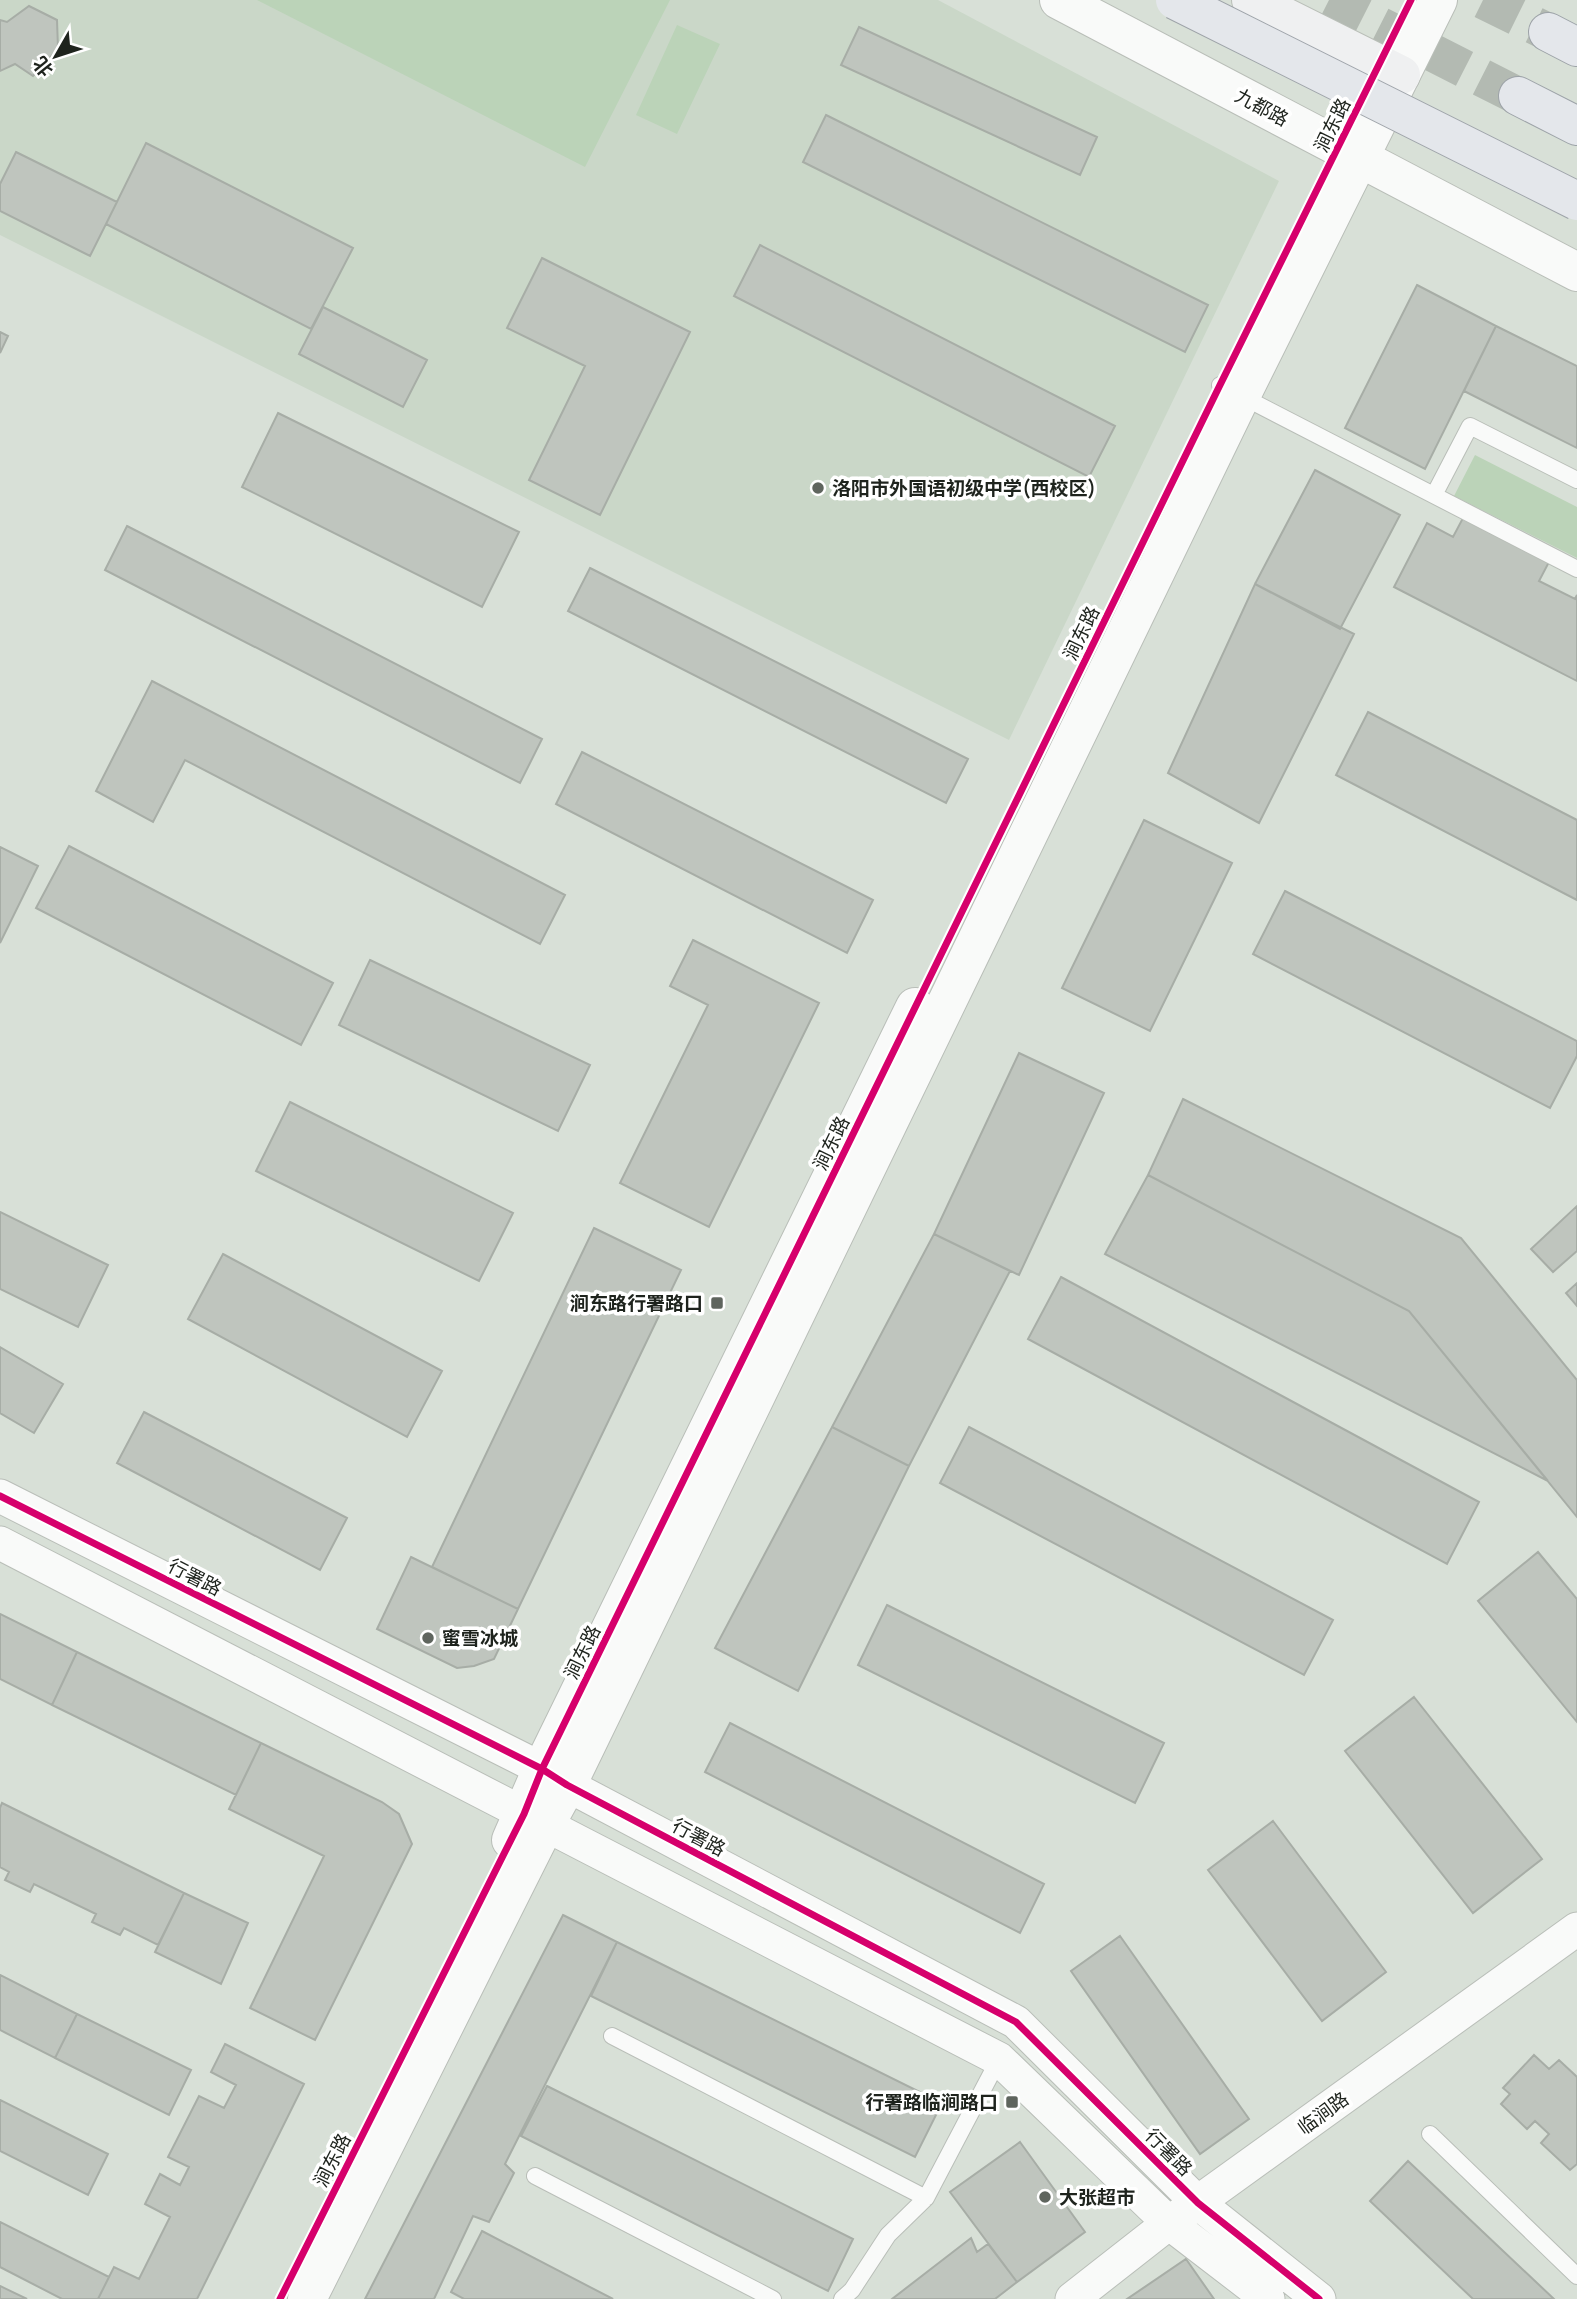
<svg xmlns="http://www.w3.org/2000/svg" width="1577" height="2299" viewBox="0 0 1577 2299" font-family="Manrope,'Noto Sans SC',sans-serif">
<rect width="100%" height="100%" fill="#d8e0d7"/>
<path fill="#cad7c8" d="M0,0h938l341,181 -270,559 -1009,-505z"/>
<path fill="#bbd3b8" d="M257,0h413l-85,167z
M677,25l43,19 -43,90 -41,-19z
M1475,455l102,52v51l-123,-62z"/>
<path fill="#bfc5be" stroke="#a7ada6" stroke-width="2" d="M29,6l28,14 1,29 -25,27 -18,-12 -15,7v-51l7,2z
M859,27l238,110 -17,38 -239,-110z
M826,115l382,190 -23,47 -382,-190z
M146,143l207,105 -42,81 -205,-105z
M16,152l101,50 -27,54 -90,-45v-27z
M760,245l355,181 -26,51 -355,-181z
M542,258l148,74 -90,183 -71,-35 56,-114 -78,-38z
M1417,285l79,41 -71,143 -80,-41z
M323,307l104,53 -24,47 -104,-53z
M1496,326l81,40v82l-113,-57z
M0,332l8,4 -8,17z
M278,413l241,119 -37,75 -240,-120z
M1315,470l85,45 -60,114 -85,-45z
M1463,518l86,44 -10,19 36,18 2,-4v86l-183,-94 33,-64 26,14z
M127,526l415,213 -22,44 -415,-213z
M590,568l378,191 -22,44 -378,-192z
M1255,584l99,50 -95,189 -91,-50z
M152,681l413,214 -25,49 -355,-184 -32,62 -57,-31z
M1368,712l209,108v80l-241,-125z
M582,752l291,148 -26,53 -291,-149z
M1144,820l88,43 -82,168 -88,-43z
M69,846l264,137 -32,62 -265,-137z
M0,847l38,19 -38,77z
M1285,891l292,150v15l-27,52 -297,-154z
M693,940l126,63 -110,224 -89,-44 88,-178 -38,-19z
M370,960l220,105 -32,66 -219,-106z
M1019,1053l85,40 -85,182 -85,-41z
M1183,1099l278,139 116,142v137l-168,-206 -261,-136z
M290,1102l223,111 -34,68 -223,-110z
M1148,1175l261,136 139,170 -443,-227z
M1577,1206v45l-24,21 -22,-23z
M0,1212l108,53 -30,62 -78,-38z
M594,1228l87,42 -163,339 -86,-42z
M934,1234l76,37 -101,195 -77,-39z
M223,1254l219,117 -35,66 -219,-118z
M1061,1277l418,225 -32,62 -419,-225z
M1577,1283v23l-11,-13z
M0,1347l63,37 -29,49 -34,-20z
M144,1412l203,106 -27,52 -203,-107z
M832,1427l77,39 -111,225 -83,-43z
M969,1427l364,193 -29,55 -364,-192z
M1538,1552l39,47v123l-99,-121z
M411,1557l107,52 -24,50 -20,7 -17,2 -80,-39z
M887,1605l277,138 -29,60 -277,-138z
M0,1614l77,38 -25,53 -52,-26z
M77,1652l184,91 -25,52 -184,-90z
M1414,1697l128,162 -69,54 -128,-162z
M730,1723l314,161 -24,49 -315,-161z
M261,1743l121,59 17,12 13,30 -97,196 -65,-32 74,-152 -95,-47z
M2,1803l182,90 -26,52 -34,-17 -4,7 -28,-13 4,-8 -62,-30 -4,8 -25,-12 4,-8 -9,-5v-59z
M1273,1821l113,151 -64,49 -114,-151z
M184,1893l64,30 -27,61 -66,-32z
M563,1915l54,27 -112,222 9,9 -25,49 -16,-6 -39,83h-69z
M1120,1936l129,183 -49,35 -129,-183z
M617,1942l325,161 -27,54 -324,-161z
M0,1975l77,39 -22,44 -55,-28z
M77,2014l114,56 -22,45 -114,-57z
M225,2044l79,40 -107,215h-99l16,-32 25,12 31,-62 -25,-13 15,-30 20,11 9,-18 -21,-10 31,-61 25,12 12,-23 -25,-13z
M1534,2055l15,14 10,-9 18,17v87l-7,6 -29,-27 8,-9 -14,-13 -8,8 -26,-25 9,-10 -7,-6z
M547,2086l306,153 -25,52 -307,-155z
M0,2100l108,54 -20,41 -88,-44z
M1020,2142l65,90 -68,50 -67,-90z
M1408,2161l146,138h-81l-103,-98z
M0,2222l109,55 -11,22h-36l-62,-32z
M482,2231l131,68h-149l-13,-7z
M971,2238l6,14 11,-8 29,38 -22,17h-103z
M1186,2259l28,40h-87z
M0,2286l27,13h-27z"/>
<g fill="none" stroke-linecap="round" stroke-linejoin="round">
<path stroke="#b3bab2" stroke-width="38" stroke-dasharray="38 19" stroke-linecap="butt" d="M1329,0l189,96
M1483,0l65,32"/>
<defs>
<path id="service" d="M1220,385l357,184
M1434,495l36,-69 107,54
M612,2036l314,162
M1430,2134l147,142
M535,2176l238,123
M842,2299l10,-9 36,-55 38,-37 73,-139"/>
<path id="minor" d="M0,1496l542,273 25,16 449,237 182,181 121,96
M0,1543l999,516 170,164 99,76
M1072,2299l97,-76 408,-294"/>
<path id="tertiary" d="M1059,0l518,272
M511,1840l31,-71 373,-762
M307,2299l238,-474 22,-40 674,-1389 197,-396"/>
<path id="secondary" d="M1251,0l150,75"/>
<path id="primary" d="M1548,32l29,15
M1518,96l59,30"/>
</defs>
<use href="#service" stroke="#b9beb8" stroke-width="18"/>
<use href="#minor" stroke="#b9beb8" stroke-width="35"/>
<use href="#tertiary" stroke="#b9beb8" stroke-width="40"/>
<use href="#secondary" stroke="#b9beb8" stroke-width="40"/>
<use href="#primary" stroke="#9da3a8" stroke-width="40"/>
<use href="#service" stroke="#f9faf9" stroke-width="16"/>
<use href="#minor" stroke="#f9faf9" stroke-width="33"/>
<use href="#tertiary" stroke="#f9faf9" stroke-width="38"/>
<use href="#secondary" stroke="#eff0f1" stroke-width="38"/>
<use href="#primary" stroke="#e4e7eb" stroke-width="38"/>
<defs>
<path id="primary-bridge" d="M1175,0l402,201"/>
</defs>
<use href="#primary-bridge" stroke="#9da3a8" stroke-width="40" stroke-linecap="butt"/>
<use href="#primary-bridge" stroke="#e4e7eb" stroke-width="38"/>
<defs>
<path id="cycleway" d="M0,1496l542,273 25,16 449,237 182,181 121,96
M280,2299l244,-485 18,-45 678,-1384 191,-385"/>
</defs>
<use href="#cycleway" stroke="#fff" stroke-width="11"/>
<use href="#cycleway" stroke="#d6006c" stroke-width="7"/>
</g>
<g fill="#5f655e" stroke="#fff" stroke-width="2.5">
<circle cx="818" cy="488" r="7"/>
<rect x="710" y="1296" width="14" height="14" rx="3.5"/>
<circle cx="428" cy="1638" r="7"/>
<rect x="1005" y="2095" width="14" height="14" rx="3.5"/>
<circle cx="1045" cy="2197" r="7"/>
</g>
<g text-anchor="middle" stroke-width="7" stroke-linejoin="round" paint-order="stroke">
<g font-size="19" fill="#1e231d" stroke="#fff">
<text transform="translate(1262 107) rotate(28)" y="7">九都路</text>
<text transform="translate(1332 125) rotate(-64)" y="7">涧东路</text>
<text transform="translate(1081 633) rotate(-64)" y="7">涧东路</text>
<text transform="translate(831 1143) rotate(-64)" y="7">涧东路</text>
<text transform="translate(195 1577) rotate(27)" y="7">行署路</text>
<text transform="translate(582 1652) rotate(-64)" y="7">涧东路</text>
<text transform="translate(699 1837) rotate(28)" y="7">行署路</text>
<text transform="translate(1323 2113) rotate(-36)" y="7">临涧路</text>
<text transform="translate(1169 2152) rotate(45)" y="7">行署路</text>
<text transform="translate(332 2160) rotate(-63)" y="7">涧东路</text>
</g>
<g font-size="19" font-weight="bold" fill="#1e231d" stroke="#fff" text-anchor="start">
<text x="832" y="495">洛阳市外国语初级中学(西校区)</text>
<text x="703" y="1310" text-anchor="end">涧东路行署路口</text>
<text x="442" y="1645">蜜雪冰城</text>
<text x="998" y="2109" text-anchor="end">行署路临涧路口</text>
<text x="1059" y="2204">大张超市</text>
</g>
</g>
<g transform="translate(56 56) rotate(231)" stroke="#ffffff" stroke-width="5" paint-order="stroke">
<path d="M0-5L12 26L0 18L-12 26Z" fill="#1e231d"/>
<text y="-10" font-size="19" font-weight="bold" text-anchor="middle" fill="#1e231d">北</text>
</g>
</svg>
